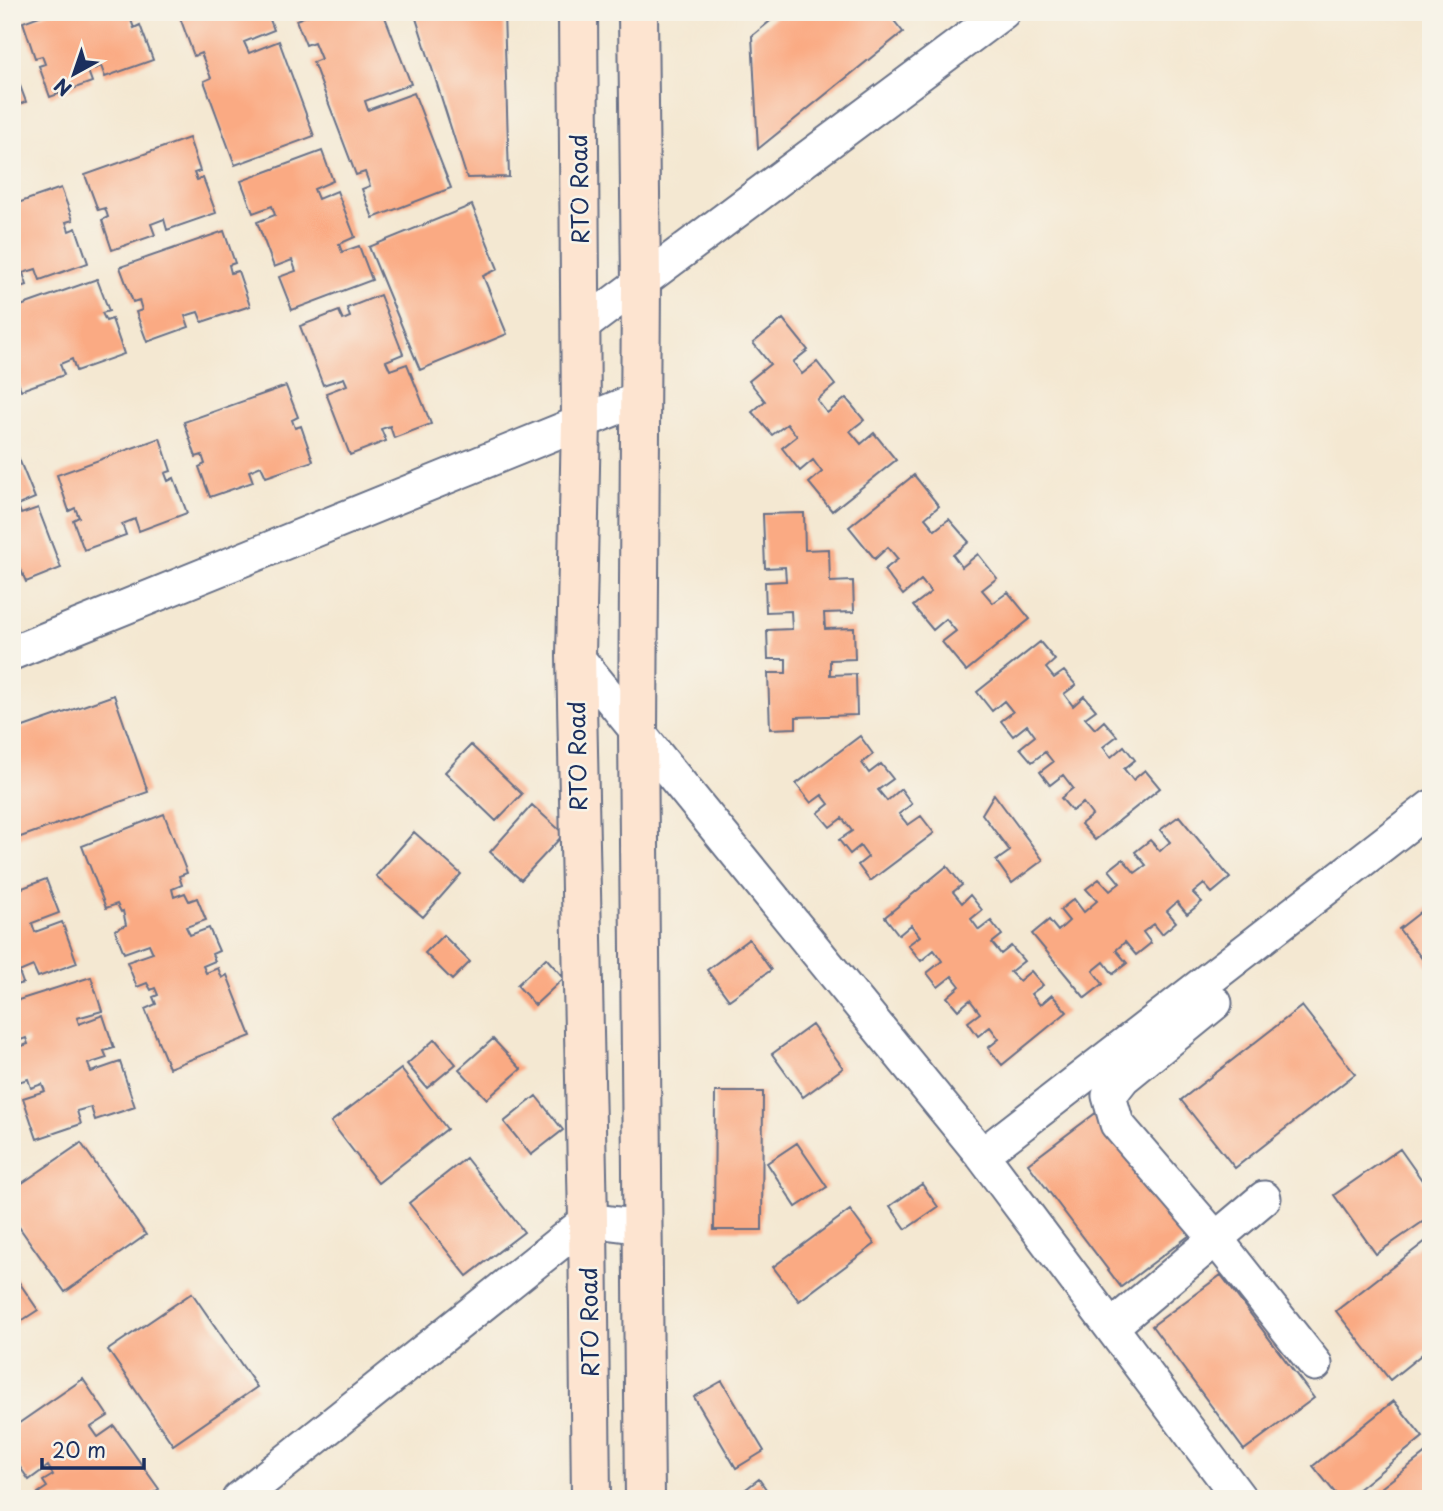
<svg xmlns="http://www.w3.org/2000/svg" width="1443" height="1511" viewBox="0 0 1443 1511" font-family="'Playpen Sans',sans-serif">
<rect width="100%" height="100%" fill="#f7f3e8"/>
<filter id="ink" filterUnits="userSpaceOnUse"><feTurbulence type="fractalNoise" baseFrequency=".0143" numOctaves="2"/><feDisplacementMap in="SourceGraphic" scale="14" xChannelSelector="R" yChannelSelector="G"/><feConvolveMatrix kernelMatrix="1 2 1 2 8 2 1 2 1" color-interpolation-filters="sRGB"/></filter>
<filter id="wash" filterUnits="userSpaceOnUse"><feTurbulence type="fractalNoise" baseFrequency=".00686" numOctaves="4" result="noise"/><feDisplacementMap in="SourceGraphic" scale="28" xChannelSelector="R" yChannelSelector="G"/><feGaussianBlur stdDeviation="1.57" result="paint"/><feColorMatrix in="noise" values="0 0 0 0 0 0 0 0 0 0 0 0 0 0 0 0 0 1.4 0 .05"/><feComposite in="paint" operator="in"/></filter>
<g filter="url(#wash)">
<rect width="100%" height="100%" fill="#f4e8d2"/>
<g id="blocks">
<path fill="#faaa83" d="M50,12h86l2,6 -7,2 3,8 6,-3 13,35 -48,17 -4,-11 -13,5 4,11 -42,15 -11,-31 6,-2 -3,-8 -7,2 -12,-36z
M178,12h89l7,18 -30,12 5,11 30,-12 35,95 -79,29 -31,-84 7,-3 -10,-25 -7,3z
M316,12h67l28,72 -46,17 3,9 46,-17 37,95 -78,30 -11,-29 8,-3 -5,-14 -9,3 -43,-113 8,-3 -7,-17 -8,3 -10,-25z
M414,12h90l5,165 -42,1z
M781,12h106l16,20 -145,117 -6,-113z
M12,64l14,38 -14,5z
M189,138l11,33 -6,2 3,7 6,-2 13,35 -49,17 -3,-11 -13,5 4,11 -43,15 -10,-30 6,-3 -3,-9 -7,2 -13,-35z
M322,151l11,30 -19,8 4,10 19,-8 18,46 -16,7 3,8 17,-6 13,34 -80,30 -13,-33 17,-6 -4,-11 -18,7 -17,-45 18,-7 -3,-9 -19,7 -12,-32z
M61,188l12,32 -7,2 3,9 7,-3 12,35 -48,17 -4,-11 -13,4 4,12 -15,5v-85z
M472,205l26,64 -15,7 24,58 -87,36 -51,-123z
M224,231l11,32 -6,2 2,8 7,-2 12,35 -48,16 -4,-10 -13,4 4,11 -42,15 -11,-30 6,-2 -3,-10 -6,2 -13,-35z
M97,279l12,32 -7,2 4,8 6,-2 12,35 -48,17 -4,-12 -12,5 4,11 -43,15 -9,-24v-7l5,-1 -5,-10v-39z
M380,295l23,59 -17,7 4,9 17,-6 24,60 -37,14 -4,-12 -9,3 5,12 -36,14 -24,-62 21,-8 -3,-7 -21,7 -23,-59 39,-15 4,9 7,-3 -3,-9z
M783,319l25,31 -15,12 9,12 15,-12 18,23 -18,15 10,13 19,-15 18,22 -14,11 11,13 13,-11 22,27 -64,51 -23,-28 13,-11 -9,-12 -13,11 -18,-23 15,-12 -10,-12 -15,11 -20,-23 13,-11 -16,-20 21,-17 -17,-21z
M286,386l12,31 -6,3 3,8 6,-2 12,35 -47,16 -5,-11 -12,5 4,11 -43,15 -11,-30 6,-3 -3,-9 -6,2 -12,-35z
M160,438l11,33 -6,2 3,8 6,-3 13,35 -48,18 -4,-12 -13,5 4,11 -42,15 -11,-30 6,-3 -4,-9 -6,3 -12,-36z
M12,442l23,56 -17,7 3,9 17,-6 23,60 -35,14 -5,-12 -8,3 4,12 -5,2z
M914,475l25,31 -14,12 10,12 14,-11 20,23 -16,13 9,12 16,-13 19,24 -15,12 11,13 15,-11 22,27 -64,52 -24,-29 14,-11 -10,-12 -13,11 -20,-24 18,-14 -10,-12 -18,15 -19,-25 14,-11 -10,-12 -13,12 -26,-32z
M804,513l1,37 24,-1 1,33 23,-1 1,31 -30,1 1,16 29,-1 1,31 -25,1v15l26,-1 1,41 -61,2v11l-26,1 -2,-56h18v-14h-18l-1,-29 25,-1 -1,-18 -25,1 -1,-30 21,-1 -1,-14 -20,1 -2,-54z
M1040,642l15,18 -9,8 8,10 10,-7 12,14 -12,9 9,12 11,-10 12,14 -11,8 10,11 9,-8 13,15 -14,11 8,10 13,-11 11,14 -11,9 9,11 12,-10 15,18 -65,52 -14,-16 11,-9 -9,-12 -11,8 -11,-13 12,-10 -10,-13 -13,10 -10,-13 13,-10 -8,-10 -13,10 -12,-14 15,-12 -8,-11 -14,11 -12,-15 12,-9 -9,-11 -12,10 -15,-19z
M114,695l34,97 -136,48v-109z
M860,736l13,18 -11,9 7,10 12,-9 12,15 -15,11 9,11 14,-12 11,15 -13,10 9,11 13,-9 13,17 -64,48 -12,-16 10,-8 -8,-11 -10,8 -11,-14 13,-9 -10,-13 -12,9 -12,-14 11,-9 -7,-9 -11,8 -15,-19z
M471,745l51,49 -26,27 -51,-49z
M994,794l49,66 -31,23 -16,-22 14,-10 -28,-37z
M532,805l32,29 -43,46 -31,-28z
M164,814l23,59 -8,3 3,9 -10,4 2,8 11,-4 4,8 8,-3 9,22 -20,7 4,8 19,-7 10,23 -7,3 3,7 -12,5 3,7 12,-5 4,10 5,-3 24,61 -82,32 -24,-59 11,-5 -3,-7 5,-2 -3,-7 -4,2 -4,-7 -10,4 -10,-25 26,-9 -4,-9 -25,9 -9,-23 11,-5 -3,-14 -2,1 -4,-8 -11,4 -24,-62z
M1179,816l51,62 -18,15 -8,-9 -11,9 9,9 -15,12 -10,-12 -10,9 9,11 -14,12 -8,-10 -11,8 8,11 -15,12 -11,-13 -9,8 11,13 -14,11 -9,-12 -11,9 10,13 -18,14 -53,-64 17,-14 9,11 11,-10 -9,-11 14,-11 10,13 13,-11 -11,-12 13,-10 11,12 10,-8 -11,-13 14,-11 12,14 11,-8 -11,-13 15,-12 10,11 10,-9 -10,-12z
M414,832l47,42 -38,43 -47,-41z
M947,866l15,19 -9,7 9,11 8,-8 12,15 -11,9 8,11 12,-9 11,14 -10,8 9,11 10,-8 13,15 -14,11 9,9 12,-10 12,14 -12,9 9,11 12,-10 15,17 -65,53 -14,-17 11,-9 -9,-12 -12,9 -10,-14 12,-9 -10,-13 -12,10 -11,-13 13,-11 -8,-10 -14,11 -11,-14 15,-12 -8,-11 -13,11 -13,-16 12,-9 -9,-11 -12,10 -14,-18z
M46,879l13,34 -27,10 3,9 27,-10 15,41 -39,14 -5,-11 -14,6 4,11 -11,3v-94z
M1431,904v66l-32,-41z
M443,935l27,27 -18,18 -27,-27z
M749,939l22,31 -42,30 -22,-30z
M546,958l18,20 -29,27 -18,-20z
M91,977l11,34 -25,7 2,6 24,-9 11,33 -10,3 3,7 -19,6 3,8 29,-10 15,45 -40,13 -4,-13 -14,4 4,13 -44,15 -14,-41 22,-7 -3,-7 -11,4 -3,-9 -13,4 -3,-9v-25l16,-5 -2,-6 -14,5v-41z
M1302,1006l53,68 -120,94 -54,-68z
M812,1025l31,43 -40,29 -31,-43z
M435,1039l21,25 -29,24 -20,-24z
M493,1039l28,30 -34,30 -28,-30z
M401,1069l46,60 -69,54 -47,-61z
M715,1092h48l-1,138h-48z
M536,1096l27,34 -32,25 -27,-33z
M1097,1112l93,123 -69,52 -93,-123z
M81,1143l65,92 -81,57 -53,-75v-27z
M797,1143l30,44 -31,20 -29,-44z
M1400,1149l31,44v23l-55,38 -42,-59z
M466,1158l58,74 -57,44 -58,-73z
M922,1184l16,23 -32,22 -16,-23z
M850,1210l25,34 -76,57 -26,-34z
M1431,1237v110l-41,33 -54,-69z
M12,1272l26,38 -26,17z
M1221,1275l93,123 -70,52 -92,-124z
M192,1293l65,94 -84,58 -65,-95z
M83,1379l25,37 -17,11 7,10 16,-11 45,63 -14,10h-102l-5,-6 9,-6 -4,-6 10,-6 -5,-9 -19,14 -17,-24v-28z
M722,1381l42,70 -28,17 -42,-71z
M1394,1401l29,36 -77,62h-6l-27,-33z
M1427,1452l4,5v42h-64z
M759,1479l14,20h-40z"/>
</g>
</g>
<g filter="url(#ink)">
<use href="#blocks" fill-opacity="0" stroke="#677087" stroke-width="2"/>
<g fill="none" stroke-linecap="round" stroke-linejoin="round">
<defs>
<path id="street" d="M581,327l422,-315
M12,653l629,-255
M576,656l406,499 258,344
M1215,1003l-92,75 -14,18 8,28 99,115 99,125
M982,1155l449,-348
M1111,1327l153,-129
M239,1499l349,-279 55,7"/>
<path id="secondary" d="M578,12l3,409 -5,235 12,564 3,279
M638,12l3,272 -3,448 7,767"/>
</defs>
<use href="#street" stroke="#677087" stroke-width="37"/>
<use href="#secondary" stroke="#677087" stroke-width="42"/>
<use href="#street" stroke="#fff" stroke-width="33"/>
<use href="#secondary" stroke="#fde4d0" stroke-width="38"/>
</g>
</g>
<g text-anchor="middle" stroke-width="5" stroke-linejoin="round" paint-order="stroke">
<g font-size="23" fill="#1b2f5e" stroke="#f7f3e8">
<text transform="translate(580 189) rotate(-91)" y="8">RTO Road</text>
<text transform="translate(578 756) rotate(-91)" y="8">RTO Road</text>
<text transform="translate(590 1322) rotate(-91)" y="8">RTO Road</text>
</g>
</g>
<rect width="1443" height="1511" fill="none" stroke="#f7f3e8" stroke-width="42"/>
<g transform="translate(74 74) rotate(220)" stroke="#f7f3e8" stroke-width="5" paint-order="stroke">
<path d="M0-5L12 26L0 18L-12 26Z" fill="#1b2f5e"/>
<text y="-10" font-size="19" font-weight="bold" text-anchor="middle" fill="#1b2f5e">N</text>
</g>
<path d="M42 1458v10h102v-10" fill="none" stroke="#1b2f5e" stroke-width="3.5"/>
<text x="52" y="1458" font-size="21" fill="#1b2f5e" stroke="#f7f3e8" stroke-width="5" paint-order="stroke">20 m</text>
</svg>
